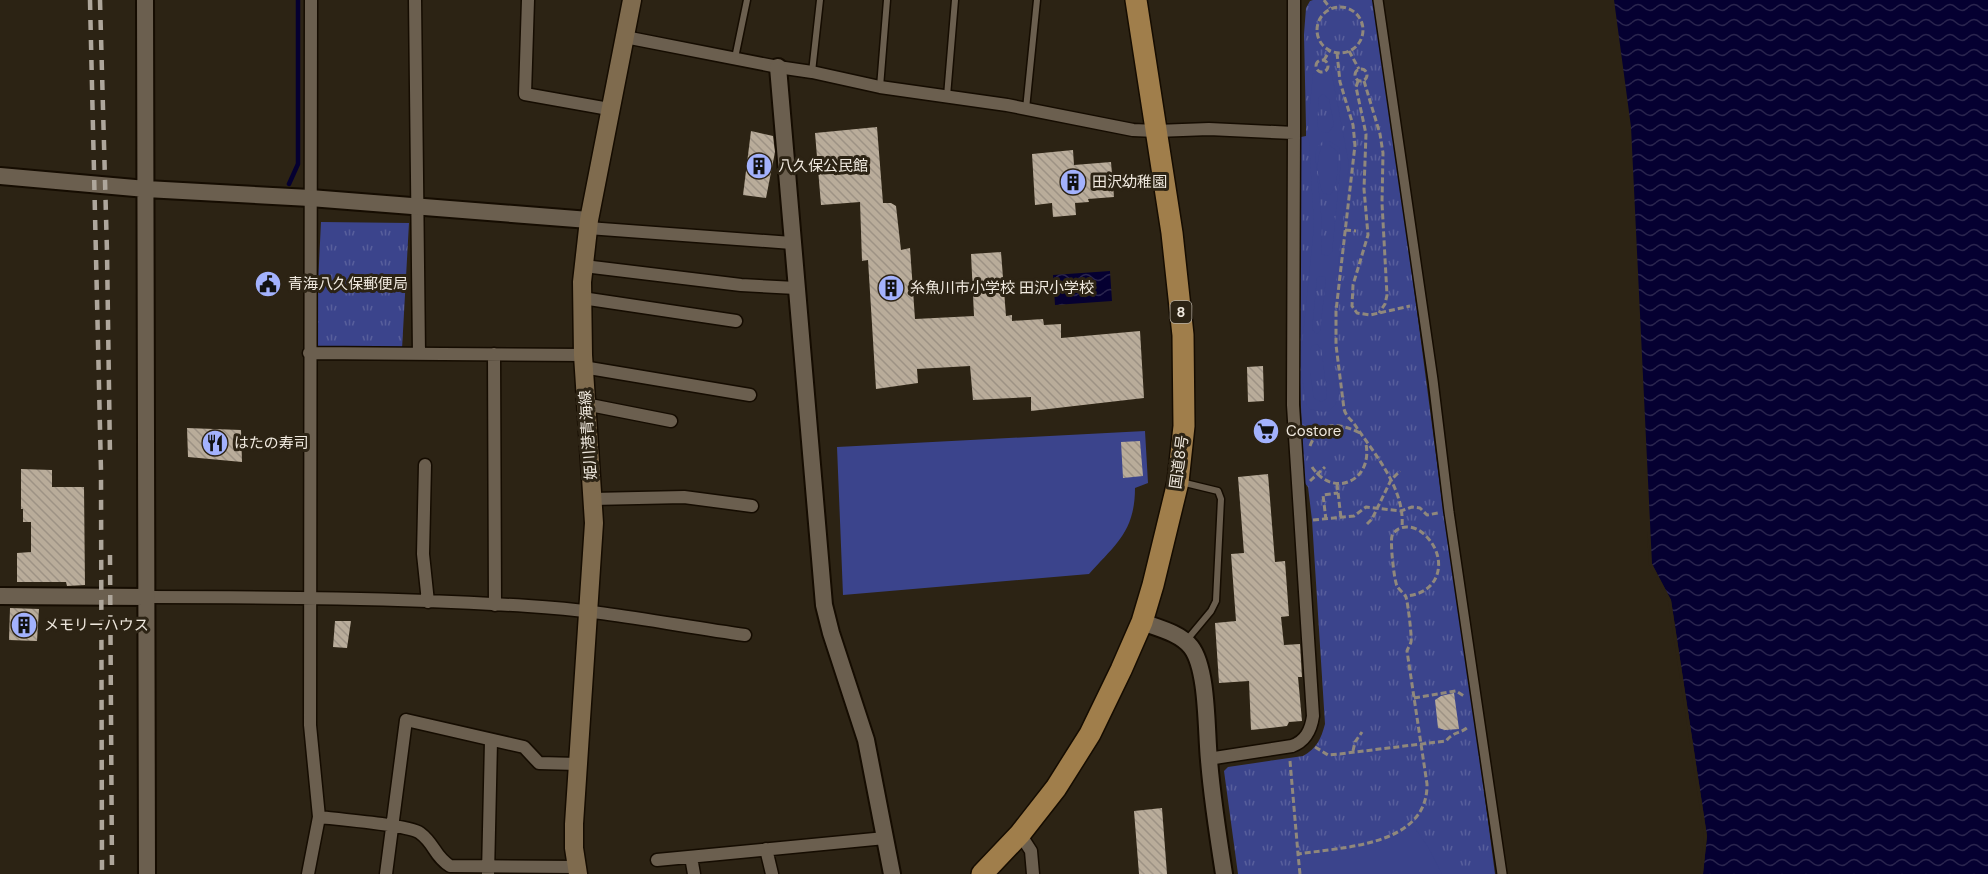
<svg xmlns="http://www.w3.org/2000/svg" width="1988" height="874" viewBox="0 0 1988 874" font-family="'DM Sans','Noto Sans JP',sans-serif">
<defs>
<pattern id="park-tufts" width="24" height="20" patternUnits="userSpaceOnUse" patternTransform="scale(1.5)"><rect width="24" height="20" fill="#3b448c"/><path d="M3 7l-1-3M5 7V3M7 7l1-3M15 17l-1-3M17 17v-4M19 17l1-3" fill="none" stroke="#585f9c"/></pattern>
<pattern id="water-waves" width="16" height="10" patternUnits="userSpaceOnUse" patternTransform="scale(1.5)"><rect width="16" height="10" fill="#050031"/><path d="M0 5q4-4 8 0t8 0" fill="none" stroke="#2a254e"/></pattern>
<pattern id="building-back-hatch" width="6" height="6" patternUnits="userSpaceOnUse" patternTransform="scale(1.5)"><rect width="6" height="6" fill="#b9ac9a"/><path d="M-1 5l2 2M0 0l6 6M5-1l2 2" fill="none" stroke="#9d9284"/></pattern>
</defs>
<rect width="100%" height="100%" fill="#2c2314"/>
<path fill="url(#park-tufts)" d="M1313,0h60l18,114 51,387 27,176 26,197h-257l-14,-103 4,-4 75,-11c14,-8 18,-17 22,-32l-13,-204 -4,-33 -4,-5 -5,-125 2,-220 5,-1v-8l-2,-94 2,-26 4,-7z
M321,222l88,1 -7,126 -87,-3z"/>
<path fill="#3b448c" fill-rule="evenodd" d="M1331,70l18,94 -17,157v30l7,44 -4,10 -6,6 -6,1 -13,-3 -3,-3 -5,-28 -1,-22 13,-130 -6,-102 5,-50zM1323,94l6,5 5,26 -5,7 -4,1 -6,-3 -2,-6 2,-27zM1323,141l1,2c-9,12 -7,37 -1,50l7,2c8,-8 9,-32 7,-44l-8,-6v-4l10,6 2,14 -9,91 -4,4 -7,-2 1,-31 -7,-70 4,-8zM1319,276l6,1 1,2 -6,52 -3,3 -5,-4 5,-52zM1316,344l5,4 1,5 5,43 -1,3 -5,3 -7,-4 -4,-25v-23l2,-4z
M1145,431l3,52 -13,5c0,43 -19,56 -46,86l-246,21 -6,-148z
M1412,824l16,23 14,27h-142l-2,-20 77,-12z"/>
<path fill="url(#water-waves)" d="M1614,0h374v874h-285l4,-38 -36,-236 -19,-36 -21,-437z
M1110,271l2,30 -57,4 -2,-30z"/>
<path fill="#2c2314" d="M1647,532l5,32 19,36 36,236 -4,38h-3l4,-38 -36,-235 -19,-36z"/>
<g fill="none" stroke-linecap="round" stroke-linejoin="round">
<path stroke="#050031" stroke-width="4.5" d="M289,184l9,-20v-164"/>
</g>
<path fill="url(#building-back-hatch)" d="M877,127l6,76h8l5,3 5,44 9,-2 5,71 59,-3 -3,-62 30,-2 5,64 6,-1v6l31,-2 1,6 17,-1v14l79,-7 4,67 -113,13v-14l-58,3 -3,-34 -53,3 1,14 -42,6 -8,-129 -6,1 -2,-59 -39,3 -6,-72z
M751,131l22,5 2,16 -9,46 -23,-3z
M1073,150l1,15 37,-3 3,35 -26,2 1,3 -14,1 1,12 -23,2 -1,-14 -17,2 -3,-51z
M1263,366l1,35 -16,1 -1,-35z
M187,428l54,2 1,32 -54,-5z
M1140,441l3,35 -20,2 -2,-36z
M21,469l31,1v17h32l1,98 -18,1 -1,-4h-49v-29l14,-1v-30h-8v-13h-2z
M1268,474l7,88 10,-1 4,55 -8,1 3,28 16,-1 2,33h-4l4,44 -13,1 -2,4 -36,4 -2,-49 -30,2 -4,-60 21,-2 -5,-67 13,-1 -6,-76z
M10,608l29,1 -2,32 -28,-1z
M335,621h16l-4,27 -14,-1z
M1454,693l5,36 -14,1 -7,-2 -3,-28 6,-4z
M1162,808l5,66h-28l-5,-63z"/>
<g fill="none" stroke-linecap="round" stroke-linejoin="round">
<defs>
<path id="service" d="M735,58l12,-58
M812,72l8,-72
M880,87l7,-87
M947,96l8,-96
M1026,109l11,-109
M1181,482l37,9 3,8 -5,102 -5,10 -25,30"/>
<path id="pedestrian" d="M1378,0l55,380 16,132 53,362"/>
<path id="minor" d="M415,0l4,354
M528,0l-3,94 84,15
M625,37l153,30 34,5 68,15 127,18 126,25 23,1 53,-2 85,4v-133
M588,228l204,15
M584,266l157,19 55,3
M582,298l154,23
M309,353l274,2
M494,354l1,251
M583,367l167,28
M585,404l86,17
M425,465l-2,89 5,48
M592,499l92,-2 68,9
M146,597c128,0 255,1 382,9 73,4 145,19 217,29
M1208,759l84,-13c14,-5 19,-16 21,-30l-20,-311 1,-272
M319,817c18,2 90,8 101,16 15,11 14,23 30,33l127,1
M1020,834l11,17 2,23
M766,849l6,25
M691,857l3,17
M657,860l228,-22
M308,874l11,-57 -9,-92 1,-725
M386,874l20,-154 118,27 15,16 39,1
M488,874l3,-133"/>
<path id="tertiary" d="M145,0l2,874
M778,67l46,538 7,28 35,107 26,134
M0,176l146,13 164,9 279,22
M0,596l146,1
M1142,622c16,6 38,11 49,25 17,22 15,84 18,113 3,38 9,76 15,114"/>
<path id="secondary" d="M578,874l-4,-26v-24l20,-301 -11,-168 -1,-73 7,-62 43,-220"/>
<path id="trunk" d="M982,874l38,-40 36,-46 34,-54 31,-64 21,-48 11,-37 25,-103 6,-56 -1,-91 -11,-102 -36,-233"/>
</defs>
<use href="#service" stroke="#150c01" stroke-width="9"/>
<use href="#pedestrian" stroke="#150c01" stroke-width="12"/>
<use href="#minor" stroke="#150c01" stroke-width="15"/>
<use href="#tertiary" stroke="#150c01" stroke-width="20"/>
<use href="#secondary" stroke="#150c01" stroke-width="21"/>
<use href="#trunk" stroke="#150c01" stroke-width="24"/>
<path stroke="#90887c" stroke-width="3" stroke-dasharray="6 3" stroke-linecap="butt" d="M1324,0l6,8
M1317 30a23 23 0 1 1 46 0a23 23 0 1 1-46 0Z
M1349,51l10,18
M1337,53l3,29 13,43 2,20 -19,166v34l8,64c2,8 9,12 13,19 20,29 48,62 45,99
M1324,60l6,-10
M1316 66a6 6 0 1 1 12 0a6 6 0 1 1-12 0Z
M1355 75a6 6 0 1 1 12 0a6 6 0 1 1-12 0Z
M1358,81l-2,6 10,47 -2,55 4,46 -15,50 -1,21 5,7 13,2 40,-9
M1364,81l16,53 3,19 -1,50 5,92 -2,9 -6,9
M1345,230l11,1
M1310,446c10,-26 30,-23 50,-13
M1312,467c21,32 61,14 54,-23
M1310,481l15,-14
M1337,484l4,34
M1313,520l41,-4 12,-9 35,4 11,-4 8,1 7,7 11,-2
M1326,520l-3,-25 15,-2
M1367,524l5,-5 19,-39 9,-9
M1414,698l42,-7 8,5
M1315,747l13,8 11,-1 107,-13c8,-10 14,-7 22,-14
M1353,751l2,-9 7,-10
M1290,761l8,93
M1300,874l-2,-20c45,-7 130,-8 129,-70l-20,-133c1,-3 3,-6 4,-9 1,-6 -3,-38 -5,-45 -2,-4 -7,-7 -9,-11 -3,-6 -7,-44 -5,-50 5,-11 19,-11 28,-5 29,21 24,62 -14,65"/>
<use href="#service" stroke="#6b5f4f" stroke-width="6"/>
<use href="#pedestrian" stroke="#6b5f4f" stroke-width="9"/>
<use href="#minor" stroke="#6b5f4f" stroke-width="12"/>
<use href="#tertiary" stroke="#6b5f4f" stroke-width="16"/>
<use href="#secondary" stroke="#7f6b4e" stroke-width="18"/>
<use href="#trunk" stroke="#a07e4b" stroke-width="21"/>
<path stroke="#aea69b" stroke-width="4.5" stroke-dasharray="10 10" stroke-linecap="butt" d="M90,0l11,471 1,403
M100,0l7,252 3,204
M110,555l2,319"/>
</g>
<defs>
<symbol id="building-disc" viewBox="-11 -11 22 22"><circle r="9.5" fill="#a3b2fd" stroke="#2c2314"/><path d="M-4-6H4V6H1V3H-1V6H-4ZM-2.5-4.3h1.7v1.8h-1.7ZM.8-4.3h1.7v1.8H.8ZM-2.5-1h1.7V.8h-1.7ZM.8-1h1.7V.8H.8Z" fill="#111"/></symbol>
<symbol id="civic-disc" viewBox="-11 -11 22 22"><circle r="9.5" fill="#a3b2fd" stroke="#2c2314"/><path d="M-.6-6.5H3V-4.5H.6V-3L4-1V1h2V6H-6V1h2V-1L-.6-3ZM-1.2 2.5V6h2.4V2.5Z" fill="#111"/></symbol>
<symbol id="supermarket-disc" viewBox="-11 -11 22 22"><circle r="9.5" fill="#a3b2fd" stroke="#2c2314"/><path d="M-6-5.5h2.5l.6 2H6L4.5 2H-2.5L-4.4-4H-6ZM-1.5 3.2a1.3 1.3 0 1 0 .1 0ZM3 3.2a1.3 1.3 0 1 0 .1 0Z" fill="#111"/></symbol>
<symbol id="restaurant-disc" viewBox="-11 -11 22 22"><circle r="9.5" fill="#a3b2fd" stroke="#2c2314"/><path d="M-5-6h1v4h1v-4h1v4h1v-4h1v5L-1.5 .5V6h-2V.5L-5-1ZM5-6V6H3V1.5H1.5Q1.5-4 5-6Z" fill="#111"/></symbol>
</defs>
<g fill-rule="evenodd">
<use href="#building-disc" x="744" y="151" width="30" height="30"/>
<use href="#building-disc" x="1058" y="167" width="30" height="30"/>
<use href="#civic-disc" x="253" y="269" width="30" height="30"/>
<use href="#building-disc" x="876" y="273" width="30" height="30"/>
<use href="#supermarket-disc" x="1251" y="416" width="30" height="30"/>
<use href="#restaurant-disc" x="200" y="428" width="30" height="30"/>
<use href="#building-disc" x="9" y="610" width="30" height="30"/>
</g>
<g text-anchor="middle" stroke-width="6" stroke-linejoin="round" paint-order="stroke">
<rect fill="#2c2314" stroke="#b4ada1" stroke-width="1.5" x="1170.5" y="301" width="21" height="22" rx="4.5"/>
<g font-size="14" font-weight="bold" fill="#efe8de">
<text x="1181" y="317">8</text>
</g>
<g font-size="15" fill="#efe8de" stroke="#2c2314" text-anchor="start">
<text x="778" y="171">八久保公民館</text>
<text x="1092" y="187">田沢幼稚園</text>
<text x="288" y="289">青海八久保郵便局</text>
<text x="910" y="293">糸魚川市小学校 田沢小学校</text>
<text x="1286" y="436">Costore</text>
<text x="234" y="448">はたの寿司</text>
<text x="44" y="630">メモリーハウス</text>
</g>
<g font-size="15" fill="#efe8de" stroke="#2c2314">
<text transform="translate(588 435) rotate(-94)" y="5">姫川港青海線</text>
<text transform="translate(1179 462) rotate(-82)" y="5">国道8号</text>
</g>
</g>
</svg>
